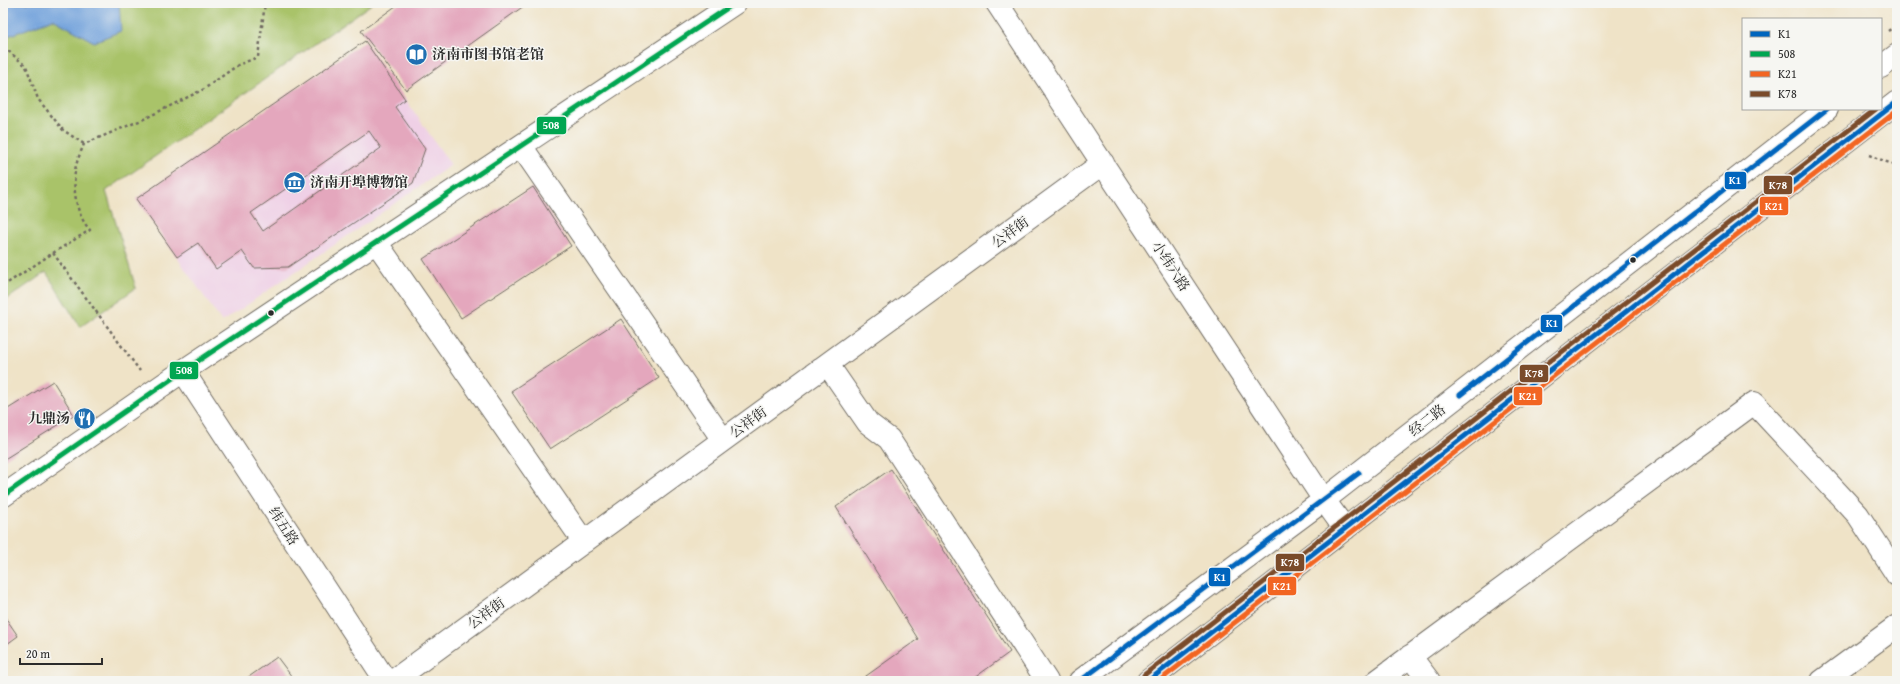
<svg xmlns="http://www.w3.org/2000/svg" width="1900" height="684" viewBox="0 0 1900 684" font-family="'Gentium Book Plus','Noto Serif SC',serif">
<rect width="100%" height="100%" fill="#f6f6f2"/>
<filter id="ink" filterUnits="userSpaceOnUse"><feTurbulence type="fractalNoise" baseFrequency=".025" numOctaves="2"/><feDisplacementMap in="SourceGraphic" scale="8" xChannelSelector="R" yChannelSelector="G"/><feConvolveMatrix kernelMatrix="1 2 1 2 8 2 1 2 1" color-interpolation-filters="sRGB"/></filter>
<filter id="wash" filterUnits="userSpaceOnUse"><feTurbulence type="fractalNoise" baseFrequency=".012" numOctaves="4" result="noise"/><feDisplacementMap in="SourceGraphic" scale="16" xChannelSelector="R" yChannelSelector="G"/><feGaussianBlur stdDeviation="0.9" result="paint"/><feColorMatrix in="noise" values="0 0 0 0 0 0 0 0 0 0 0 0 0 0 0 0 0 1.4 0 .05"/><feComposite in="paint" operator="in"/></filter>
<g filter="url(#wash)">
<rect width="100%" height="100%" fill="#efe3c7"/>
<path fill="#efd0e6" d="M365,41l86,124 -229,157 -86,-123z"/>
<path fill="#a9c369" stroke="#6a774a" d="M3,3h370l-267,188 30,97 -56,39 -34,-55 -43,30z"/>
<path fill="#71a1db" stroke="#4e6683" d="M3,3h116l2,28 -27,11 -41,-23 -50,19z"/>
<g id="blocks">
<path fill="#e4a7bd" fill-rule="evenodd" d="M400,3h128l-122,87 -45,-59z
M365,41l40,58 -10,8 30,42 -12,34 -125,84 -34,1 -12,-17 -26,18 -18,-26 -21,14 -41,-58zM369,131l12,17 -118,83 -12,-18z
M533,187l38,59 -110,72 -38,-59z
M621,319l38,59 -109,71 -39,-58z
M53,381l21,34 -71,45v-48z
M891,469l119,183 -40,29h-111l59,-42 -82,-132z
M3,614l15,22 -15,11z
M277,657l18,24h-52z"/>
</g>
</g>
<g filter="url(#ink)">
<use href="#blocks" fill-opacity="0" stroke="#706b62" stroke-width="1"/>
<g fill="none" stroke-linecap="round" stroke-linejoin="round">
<defs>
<path id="minor" d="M997,3l327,497 21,29
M1881,67l16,-12
M521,146l202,294
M376,242l208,300
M828,365l40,58 21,16 158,242
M183,371l203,310
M3,496l180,-125 552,-368
M1410,656l19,25
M393,681l710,-518
M1080,681l244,-181 503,-391
M1148,681l749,-579
M1377,681l377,-278 104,112 39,60
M1822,681l75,-55"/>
</defs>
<use href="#minor" stroke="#706b62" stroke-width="24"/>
<path stroke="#706b62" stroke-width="2.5" stroke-dasharray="3 3" stroke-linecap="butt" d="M1888,31l9,-7
M3,49h3l20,17 12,33 25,31 21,14
M1869,155l28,11
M53,253l37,-23c-14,-15 -17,-39 -15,-59 1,-9 6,-19 9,-27l60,-25 60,-30 34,-24 20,-8 7,-54
M3,286l50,-33 87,118"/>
<use href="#minor" stroke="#fff" stroke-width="22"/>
<defs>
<path id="bus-1" d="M1460,395l367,-286
M1080,681l279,-208
M1148,681l749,-579"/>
<path id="bus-2" d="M3,496l180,-125 552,-368"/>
<path id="bus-3" d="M1159,681l738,-570"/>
<path id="bus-4" d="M1144,675l732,-566"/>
</defs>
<use href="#bus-1" stroke="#f6f6f2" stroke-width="8"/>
<use href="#bus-2" stroke="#f6f6f2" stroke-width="8"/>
<use href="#bus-3" stroke="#f6f6f2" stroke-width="8"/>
<use href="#bus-4" stroke="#f6f6f2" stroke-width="8"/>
<use href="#bus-1" stroke="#0065bd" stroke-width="5"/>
<use href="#bus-2" stroke="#00a651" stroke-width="5"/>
<use href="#bus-3" stroke="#f26522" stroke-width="5"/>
<use href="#bus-4" stroke="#7a4b2a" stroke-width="5"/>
</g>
</g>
<defs>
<symbol id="library-disc" viewBox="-11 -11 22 22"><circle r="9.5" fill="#1f6fb2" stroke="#f6f6f2"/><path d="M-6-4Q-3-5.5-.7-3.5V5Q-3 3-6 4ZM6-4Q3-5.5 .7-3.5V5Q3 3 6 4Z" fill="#fff"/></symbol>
<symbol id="museum-disc" viewBox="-11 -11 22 22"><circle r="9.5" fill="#1f6fb2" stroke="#f6f6f2"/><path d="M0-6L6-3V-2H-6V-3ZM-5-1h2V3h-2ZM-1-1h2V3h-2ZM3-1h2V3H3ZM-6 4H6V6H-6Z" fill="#fff"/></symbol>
<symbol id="restaurant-disc" viewBox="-11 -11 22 22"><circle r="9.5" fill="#1f6fb2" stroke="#f6f6f2"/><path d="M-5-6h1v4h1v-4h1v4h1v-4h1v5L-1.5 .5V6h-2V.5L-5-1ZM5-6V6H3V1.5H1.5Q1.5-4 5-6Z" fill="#fff"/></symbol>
</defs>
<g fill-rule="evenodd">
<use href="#library-disc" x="404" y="42" width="25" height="25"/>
<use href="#museum-disc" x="282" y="170" width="25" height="25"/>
<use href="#restaurant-disc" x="72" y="406" width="25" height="25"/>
</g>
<g fill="#2b2b2b" stroke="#f6f6f2" stroke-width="1.5">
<circle cx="1633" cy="260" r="3.5"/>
<circle cx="271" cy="313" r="3.5"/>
</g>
<g text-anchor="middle" stroke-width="3" stroke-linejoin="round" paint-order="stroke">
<g font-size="14" font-weight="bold" fill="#2b2b2b" stroke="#f6f6f2" text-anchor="start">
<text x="432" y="59">济南市图书馆老馆</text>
<text x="310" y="187">济南开埠博物馆</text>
<text x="70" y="423" text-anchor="end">九鼎汤</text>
</g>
<g font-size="14" fill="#2b2b2b" stroke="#f6f6f2">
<text transform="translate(1010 232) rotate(-36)" y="5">公祥街</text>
<text transform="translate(1171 266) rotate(57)" y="5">小纬六路</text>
<text transform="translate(1427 420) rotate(-38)" y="5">经二路</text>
<text transform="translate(748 422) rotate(-36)" y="5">公祥街</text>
<text transform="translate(284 526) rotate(57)" y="5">纬五路</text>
<text transform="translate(486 613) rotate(-36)" y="5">公祥街</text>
</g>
</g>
<g stroke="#f6f6f2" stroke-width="1.5">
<rect x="536" y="116" width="31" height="19" rx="4" fill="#00a651"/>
<rect x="1724" y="171" width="23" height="19" rx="4" fill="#0065bd"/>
<rect x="1763" y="175" width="30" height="20" rx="4" fill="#7a4b2a"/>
<rect x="1759" y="196" width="30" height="20" rx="4" fill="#f26522"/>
<rect x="1540" y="314" width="23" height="19" rx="4" fill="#0065bd"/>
<rect x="169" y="361" width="30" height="19" rx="4" fill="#00a651"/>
<rect x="1519" y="364" width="30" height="19" rx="4" fill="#7a4b2a"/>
<rect x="1513" y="386" width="30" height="20" rx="4" fill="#f26522"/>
<rect x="1275" y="553" width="30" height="19" rx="4" fill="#7a4b2a"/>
<rect x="1208" y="567" width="23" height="20" rx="4" fill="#0065bd"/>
<rect x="1267" y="576" width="30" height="20" rx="4" fill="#f26522"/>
</g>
<g font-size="11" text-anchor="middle" font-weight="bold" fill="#fff">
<text x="551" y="129">508</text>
<text x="1735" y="184">K1</text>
<text x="1778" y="189">K78</text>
<text x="1774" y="210">K21</text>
<text x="1552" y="327">K1</text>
<text x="184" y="374">508</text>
<text x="1534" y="377">K78</text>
<text x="1528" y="400">K21</text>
<text x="1290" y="566">K78</text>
<text x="1220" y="581">K1</text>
<text x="1282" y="590">K21</text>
</g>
<rect width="1900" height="684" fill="none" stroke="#f6f6f2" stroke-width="16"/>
<rect x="1742" y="18" width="140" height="92" fill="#f6f6f2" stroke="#a5a5a2"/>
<rect x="1750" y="31" width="20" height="6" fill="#0065bd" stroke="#a5a5a2"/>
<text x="1778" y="38" font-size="12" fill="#2b2b2b">K1</text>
<rect x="1750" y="51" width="20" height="6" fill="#00a651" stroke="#a5a5a2"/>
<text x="1778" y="58" font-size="12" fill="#2b2b2b">508</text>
<rect x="1750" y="71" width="20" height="6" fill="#f26522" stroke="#a5a5a2"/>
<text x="1778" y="78" font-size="12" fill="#2b2b2b">K21</text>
<rect x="1750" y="91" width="20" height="6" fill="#7a4b2a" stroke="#a5a5a2"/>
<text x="1778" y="98" font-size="12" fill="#2b2b2b">K78</text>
<path d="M20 658v6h82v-6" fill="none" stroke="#2b2b2b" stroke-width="2"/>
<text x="26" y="658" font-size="12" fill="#2b2b2b" stroke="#f6f6f2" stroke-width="3" paint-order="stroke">20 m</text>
</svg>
